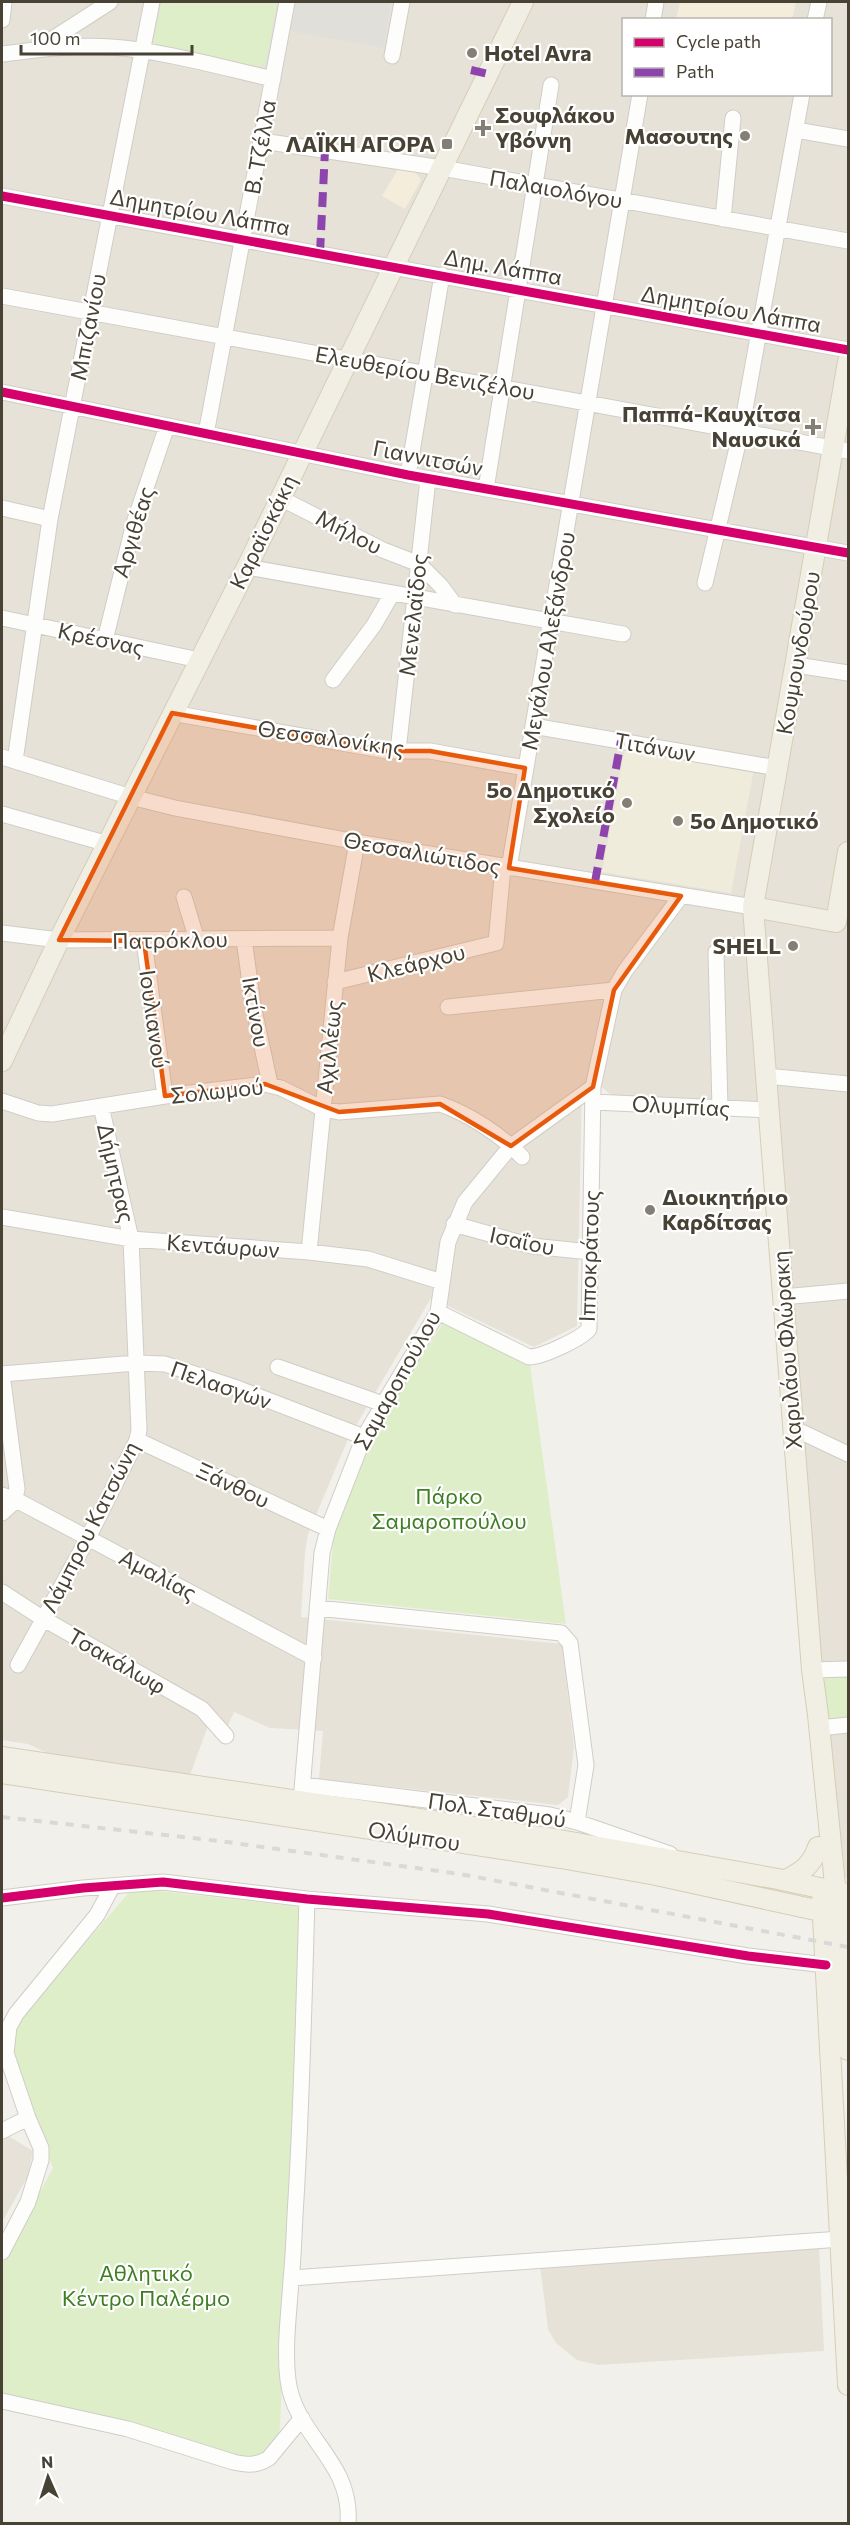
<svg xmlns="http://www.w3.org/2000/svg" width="850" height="2525" viewBox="0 0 850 2525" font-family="Commissioner,sans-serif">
<rect width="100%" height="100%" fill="#f2f0ea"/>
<path fill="#e6e2d7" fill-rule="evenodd" d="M2,2h846v1876l-8,-1 -15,-151 -47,-619 -163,-8 -13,-12 -20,-2 -5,241 -43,21 -103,-49 -83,141 -40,95 -3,18 -4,65 261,27 12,103 -6,50 -10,8 -239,-26 4,-48 -53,-3 -36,-16 -7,16 -15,-13 -22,60 -136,-19 -26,-12 -26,-4zM624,20h206v74h-206z
M2,2132l31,19 -5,25 -26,46z
M819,2246l5,105 -226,14 -21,-5 -21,-17 -8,-14 -8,-64z"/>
<path fill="#f5eddc" d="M680,2h116l-4,17h-116z
M400,166h11l10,14 -16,29 -23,-13z"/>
<path fill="#f0ecdb" d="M625,748l129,21 -23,124 -129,-21z"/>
<path fill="#ddeec8" d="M162,2h115l-11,60 -8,5 -106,-20z
M443,1323l87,42 36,259 -238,-25 6,-66 40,-101z
M848,1672v50l-23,1 -4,-49z
M133,1888l167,19 -20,521c-3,17 -12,24 -26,32l-252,-64v-134l51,-94 -42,-108 5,-37z"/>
<path fill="#e1dfda" d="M295,2h96l-7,46 -95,-17z"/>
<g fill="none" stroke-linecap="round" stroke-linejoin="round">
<defs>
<path id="minor" d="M2,20l2,-18
M653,20l3,-18
M815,20l4,-18
M37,49l73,-47
M2,54c36,-4 72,-10 109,-7 54,4 109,20 162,32
M392,56l10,-54
M796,130l52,9
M262,141l180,27 406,73
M2,196l846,154
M723,219l10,-101
M2,296l846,155
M2,392l406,83 440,78
M206,434l81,-432
M408,475l34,-200
M486,489l65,-404
M280,498l103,52 36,14 22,22 14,19
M2,508l48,11
M247,567l376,67
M705,583l36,-152 61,-337
M2,618l197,42
M105,640l29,-117 33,-97
M796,665l52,8
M333,680l41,-55 18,-31
M172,713l215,38h43l95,17
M533,726l244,42
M398,751l30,-272
M2,757l129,40 44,11 182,34 396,65
M15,761l35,-242 102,-517
M2,814l106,30
M509,868l131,-774
M184,897l13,43
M2,933l57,7 281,-2
M244,939l9,66 17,79
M144,941l21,155
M335,982l161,-39 7,-76
M448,1007l166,-17
M766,1076l82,8
M2,1101l36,12 14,1 113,-18 100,-12 16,4 42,21 16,3 101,-8c29,10 61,31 82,53
M593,1102l176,8
M720,1108l-4,-156 6,-5 34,-1
M2,1217l129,22 178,13 59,7 74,23
M454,1224l78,22 58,6
M309,1252l31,-314 17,-96
M783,1297l65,-6
M438,1312l91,45c13,0 52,-18 60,-28l4,-242 21,-97 11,-19 56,-75
M278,1367l105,37
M2,1374l134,-11 29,1 69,23 130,50
M793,1428l55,26
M137,1440l191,89
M2,1495l18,7 294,156
M2,1513l12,-11 3,-13 -15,-115
M2,1592l40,26 160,91 24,27
M317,1608l244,25 9,10 16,122 -9,57
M18,1665l70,-127 49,-98 2,-10 -8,-191 -30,-133
M812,1670l36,-1
M819,1728l29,-3
M303,1785l247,30 27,7 93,32
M301,1801l21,-248 6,-24 36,-92 74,-125 10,-70 17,-40 46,-56 82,-59
M2,1898l81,-10 80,-6 144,17 181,15 260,42 78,9
M307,1899c-3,100 -5,200 -11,300 -2,27 -2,54 -5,81 -2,33 -7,68 -3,100 7,57 65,80 60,144
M2,2131l26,-13
M2,2252l26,-50 13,-42v-12l-13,-30 -22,-65 3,-26 7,-13 81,-99 15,-28
M292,2278l549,-39
M2,2401l126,28 105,33c14,3 24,4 36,-4l33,-40"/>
<path id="major" d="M848,362l-95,545 59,763 6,45 23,230 7,105
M753,907l83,15 12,-70
M2,1061l57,-121 188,-373 276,-565
M2,1757l552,82 224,40 70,15
M2,1773l559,85 95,17 192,42
M786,1880c16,-8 26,-15 32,-33
M822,1899l26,486"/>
</defs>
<use href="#minor" stroke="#d0cdc7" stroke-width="17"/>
<use href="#major" stroke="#d5ceb6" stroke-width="22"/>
<use href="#minor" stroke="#fdfdfc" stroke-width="15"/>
<use href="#major" stroke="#f1eee4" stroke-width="20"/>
<path stroke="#d9d9d8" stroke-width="4" stroke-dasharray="8 8" stroke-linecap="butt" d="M2,1817l217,24 241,33 388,73"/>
<path stroke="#8e44ad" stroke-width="8" stroke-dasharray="15 8" stroke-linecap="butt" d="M471,70l17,4
M320,253l5,-103
M595,882l26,-141"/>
<defs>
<path id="cycleway" d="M2,196l846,154
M2,392l406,83 440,78
M2,1898l81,-10 80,-6 144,17 181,15 260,42 78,9"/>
</defs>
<use href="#cycleway" stroke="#fff" stroke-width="13"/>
<use href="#cycleway" stroke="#d6006c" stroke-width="9"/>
</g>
<path fill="#e8590c" fill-opacity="0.2" stroke="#e8590c" stroke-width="4.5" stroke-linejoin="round" d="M172,713l215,38h43l95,17 -16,100 172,28 -67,94 -21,97 -82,59 -71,-42 -101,8 -74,-28 -100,12 -21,-155 -85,-1z"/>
<g fill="#847f74" stroke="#fff" stroke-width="2">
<circle cx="472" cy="53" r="6"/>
<path d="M480 119h6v6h6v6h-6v6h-6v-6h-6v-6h6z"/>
<circle cx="745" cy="136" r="6"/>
<rect x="441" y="138" width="12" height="12" rx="3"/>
<path d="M810 418h6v6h6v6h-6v6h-6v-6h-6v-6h6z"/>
<circle cx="627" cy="803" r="6"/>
<circle cx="678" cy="821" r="6"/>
<circle cx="793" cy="946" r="6"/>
<circle cx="650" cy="1210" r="6"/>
</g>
<g text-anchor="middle" stroke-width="4.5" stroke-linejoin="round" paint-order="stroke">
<g font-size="22" font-weight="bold" fill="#484235" stroke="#fff" text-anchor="end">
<text x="484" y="61" text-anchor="start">Hotel Avra</text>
<text x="495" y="123" text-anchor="start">Σουφλάκου<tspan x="495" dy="25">Υβόννη</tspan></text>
<text x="733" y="144">Μασουτης</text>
<text x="435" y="152">ΛΑΪΚΗ ΑΓΟΡΑ</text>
<text x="801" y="422">Παππά-Καυχίτσα<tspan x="801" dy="25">Ναυσικά</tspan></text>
<text x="615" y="798">5ο Δημοτικό<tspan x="615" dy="25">Σχολείο</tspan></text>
<text x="690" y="829" text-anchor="start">5ο Δημοτικό</text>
<text x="781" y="954">SHELL</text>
<text x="662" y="1205" text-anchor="start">Διοικητήριο<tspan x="662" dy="25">Καρδίτσας</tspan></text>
</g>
<g font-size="22" fill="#484235" stroke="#fff">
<text transform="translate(260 147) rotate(-80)" y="8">Β. Τζέλλα</text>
<text transform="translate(556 189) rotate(10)" y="8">Παλαιολόγου</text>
<text transform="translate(200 212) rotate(10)" y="8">Δημητρίου Λάππα</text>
<text transform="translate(503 267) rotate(10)" y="8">Δημ. Λάππα</text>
<text transform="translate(731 309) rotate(10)" y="8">Δημητρίου Λάππα</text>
<text transform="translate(88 327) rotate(-79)" y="8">Μπιζανίου</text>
<text transform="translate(425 373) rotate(10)" y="8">Ελευθερίου Βενιζέλου</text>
<text transform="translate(428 458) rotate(11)" y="8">Γιαννιτσών</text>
<text transform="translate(133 532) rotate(-73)" y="8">Αργιθέας</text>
<text transform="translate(263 532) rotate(-64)" y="8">Καραϊσκάκη</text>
<text transform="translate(349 532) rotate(27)" y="8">Μήλου</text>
<text transform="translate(413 615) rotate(-84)" y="8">Μενελαϊδος</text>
<text transform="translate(101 639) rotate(12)" y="8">Κρέσνας</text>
<text transform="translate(548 641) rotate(-80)" y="8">Μεγάλου Αλεξάνδρου</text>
<text transform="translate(798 653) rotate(-80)" y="8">Κουμουνδούρου</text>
<text transform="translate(331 738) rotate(8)" y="8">Θεσσαλονίκης</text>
<text transform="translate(655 747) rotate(10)" y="8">Τιτάνων</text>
<text transform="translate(422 853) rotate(10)" y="8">Θεσσαλιώτιδος</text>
<text transform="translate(170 940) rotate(-1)" y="8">Πατρόκλου</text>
<text transform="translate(416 963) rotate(-14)" y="8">Κλεάρχου</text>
<text transform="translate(256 1012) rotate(80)" y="8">Ικτίνου</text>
<text transform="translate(154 1019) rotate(82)" y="8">Ιουλιανού</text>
<text transform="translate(329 1047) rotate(-84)" y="8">Αχιλλέως</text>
<text transform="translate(217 1091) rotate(-6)" y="8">Σολωμού</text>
<text transform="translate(681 1106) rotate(3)" y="8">Ολυμπίας</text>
<text transform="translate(116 1173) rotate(77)" y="8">Δήμητρας</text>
<text transform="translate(522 1241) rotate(12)" y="8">Ισαΐου</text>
<text transform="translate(223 1246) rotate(4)" y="8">Κεντάυρων</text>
<text transform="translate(589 1256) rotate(-88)" y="8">Ιπποκράτους</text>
<text transform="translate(787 1350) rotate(-94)" y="8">Χαριλάου Φλώρακη</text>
<text transform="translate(397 1380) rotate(-61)" y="8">Σαμαροπούλου</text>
<text transform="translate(221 1385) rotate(19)" y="8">Πελασγών</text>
<text transform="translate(233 1485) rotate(25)" y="8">Ξάνθου</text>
<text transform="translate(90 1527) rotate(-63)" y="8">Λάμπρου Κατσώνη</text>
<text transform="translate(158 1575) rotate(28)" y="8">Αμαλίας</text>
<text transform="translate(117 1661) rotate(30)" y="8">Τσακάλωφ</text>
<text transform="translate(497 1810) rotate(8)" y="8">Πολ. Σταθμού</text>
<text transform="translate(414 1836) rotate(9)" y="8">Ολύμπου</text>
</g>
<g font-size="22" fill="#3f7f23" stroke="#fff">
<text x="449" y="1504">Πάρκο<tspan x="449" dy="25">Σαμαροπούλου</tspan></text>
<text x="146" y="2281">Αθλητικό<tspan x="146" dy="25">Κέντρο Παλέρμο</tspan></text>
</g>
</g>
<rect width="850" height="2525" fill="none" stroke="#484235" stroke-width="6"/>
<rect x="622" y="18" width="210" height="78" fill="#ffffff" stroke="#b6b3ae" stroke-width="1.5"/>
<rect x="634" y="38" width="30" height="9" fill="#d6006c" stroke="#b6b3ae" stroke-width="1.5"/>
<text x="676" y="48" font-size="18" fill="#484235">Cycle path</text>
<rect x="634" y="68" width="30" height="9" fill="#8e44ad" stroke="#b6b3ae" stroke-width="1.5"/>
<text x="676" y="78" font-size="18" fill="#484235">Path</text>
<g transform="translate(48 2477) rotate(357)" stroke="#ffffff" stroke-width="4.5" paint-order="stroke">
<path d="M0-4.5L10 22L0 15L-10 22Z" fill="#484235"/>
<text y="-9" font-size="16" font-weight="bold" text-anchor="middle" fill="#484235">N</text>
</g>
<path d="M21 45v9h171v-9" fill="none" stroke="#484235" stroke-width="3"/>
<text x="30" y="45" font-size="18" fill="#484235" stroke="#ffffff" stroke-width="4.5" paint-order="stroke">100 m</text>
</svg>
